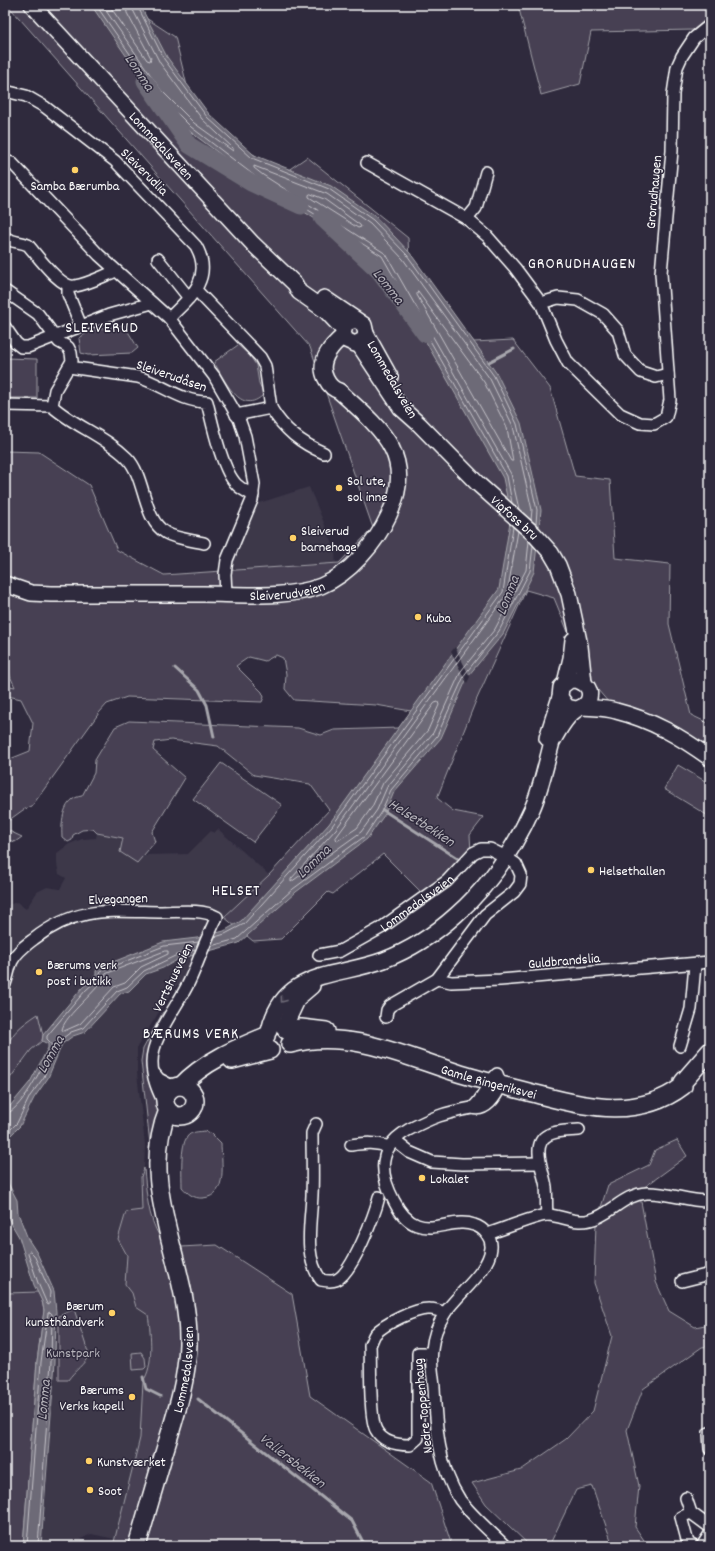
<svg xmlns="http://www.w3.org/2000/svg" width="715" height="1551" viewBox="0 0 715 1551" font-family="Dekko,sans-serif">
<rect width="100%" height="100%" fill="#2f2a3d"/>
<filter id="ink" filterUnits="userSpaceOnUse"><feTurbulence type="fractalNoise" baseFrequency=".025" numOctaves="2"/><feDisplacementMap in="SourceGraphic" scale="8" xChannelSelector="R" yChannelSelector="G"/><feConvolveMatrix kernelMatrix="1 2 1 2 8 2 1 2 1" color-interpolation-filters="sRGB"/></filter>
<g filter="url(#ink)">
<path fill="#3c3749" d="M309,487l26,62 1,20 -100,11 -3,-17 8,-24 18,-36z
M218,829l51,46 -50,47 -11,3 -25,57 -8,5 -38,60v26l8,72 -1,23 -3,9 1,33 -24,29 9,16 -2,29 7,9 4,14 12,8 3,17 -3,42 -5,7 -3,57 -25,101 -24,-5 -10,5 7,3v4h-47l14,-184 1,-50 -3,-21 -45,2 -3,-7v-369l3,-12 9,-3 9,7 11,-17 10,-5 13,2 6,-11 -7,-4 -2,-10v-11l12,-9 13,-5 14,-1 1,-5 26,5 14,24 8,-7 43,-1 23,-23 3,2z"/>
<path fill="#464152" stroke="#a2a0a8" d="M6,5h120l49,32 16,65 54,47 39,24 23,-16 101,81 1,23 65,81 39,-2 37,48 25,88 35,4 5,78 55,6 -1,60 22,91 19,9v36l-95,-50 -29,-34 -32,-78 -28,-8 -51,113 -38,95 16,13 31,6 -14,18 1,17 -26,25 -22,17 -40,-40 -50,40 -5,-2 -47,47 -28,2 -29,-24 45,-42 60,-65 -19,-26 -56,-9 -36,-29 -47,-6 -16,2 -2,8 32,28 -33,54 3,10 -18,21 -17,-11 3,-14 -26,-5 -4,-4 -11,1 -9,5 -1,5 -4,2 -6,-5c-1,-16 1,-39 20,-41l12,-23 1,-13 20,-33 14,-6 169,7 23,7 13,-5 65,-2 12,-17 -35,-6 -82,-5 -9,-11 1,-15 -3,-16 -7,-3 -11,6 -16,-4 -13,9 26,26 2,5 -2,5 -135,-5 -20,7 -8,9 -67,93 -9,4 -18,13v6l17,8 -7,5 -10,-3v-78l25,-10 3,-28 -12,-24 -13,-3 2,-10 5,1 -5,-11 -5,-35v-190l34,1 50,33 28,65 47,25 175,-12 34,-35 -63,-181 -298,-337z
M518,5h192v11l-17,14 -102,2 -11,52 -39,11z
M124,325l14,23 -6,5 -44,2 -7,-2 -2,-15 11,-7z
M238,345l12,11 6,9 3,18 5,11c-23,24 -40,-15 -50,-32z
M5,358l32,1v39h-32z
M221,763l61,42 -29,37 -60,-43z
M678,765l32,19v33l-46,-28z
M163,1012h3l-12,22 -6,17 -2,16 14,43 20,204c0,19 0,37 -3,55 -9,60 -31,119 -48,177h-16l27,-108 3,-57c11,-14 8,-48 5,-66l-12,-8 -4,-14 -7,-9 2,-29 -9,-16 8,-27 16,-2 -1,-33 3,-9c2,23 4,50 16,69l-19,-176 2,-12z
M38,1014l5,21 -1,6 -11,9 -26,35c0,-39 -2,-48 33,-71z
M205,1131l6,2 10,10c0,18 8,53 -18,55 -9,1 -16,-5 -21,-11 0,-12 -2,-41 5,-50 4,-6 12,-5 18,-6z
M677,1140l10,16 -48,35 17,91 13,29 26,16 15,-3v22l-8,1 -59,42 -16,41 12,56 -4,41 13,19h-35l-21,-60 -16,4 -27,56h-19l-44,-42 -14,-21 49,-13 45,-31 27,-28 19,-75 -18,-53 2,-60 12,-38 41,-20 6,-15z
M217,1245l75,49 18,102 121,86 21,64h-311l50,-231 -10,-68z
M5,1286l3,7 30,-1 4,9 2,10 -7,50 -14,185h-18z
M74,1309l15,46c-5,10 -14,15 -21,25h-9v-64z
M141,1352l4,6 1,9 -2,2 -11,1 -1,-17z"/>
<path fill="#6d6a77" stroke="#a7a6ad" d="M91,5h49l27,52 42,57 45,41 77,31 45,31 34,36 87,121 24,49 20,87 -7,62 -31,62 -35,42 -27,62 -47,54 -9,22 -18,25 -71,53 -57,51 -60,16 -16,9 -17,6 -17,17 -9,3 -35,38 -12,4 -11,8 -14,34 -14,20 -14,28 -14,14 -1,11v-39l25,-30 18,-34v-4l-6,-3 1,-6 39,-47 14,-13v-4l2,-3 65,-26 34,-4 27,-7 17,-10 88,-97 170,-235 12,-73 -8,-38 -124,-219 -121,-76 -70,-53 -34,-34z
M5,1167l4,18 8,15 1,13 10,26 9,14 17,38 2,21 -1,50 -14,184h-18l14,-185 7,-51 -2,-9 -8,-16 -15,-48 -11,-19 -3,-12z"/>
<path fill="#2f2a3d" d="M455,647l15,30 -3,6 -16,-31z"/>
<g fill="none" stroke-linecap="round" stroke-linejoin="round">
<path stroke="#c5c3c9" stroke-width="1" d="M96,5l61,88 34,34 69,53 122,76 125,220 5,27
M102,5l59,85 33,33 39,28v-3l-31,-29 -42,-56 -27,-53 -1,-5
M109,5l38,55 3,1 1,-3 -24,-45 -1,-8
M137,5l27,54 43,58 45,41 77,31 44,31 34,35 87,121 23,48 20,86 -1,14
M311,194l13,5 36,26 1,2 -3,1 -49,-31v-2z
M418,292l66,90 23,46 6,33h-2l-94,-166z
M519,509l-8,-35 -125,-220 -123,-79 -9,-7v-2l73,28 43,30 33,35 87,120 23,47 19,84 -1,10
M518,531l-11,63 -171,235 -45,50v3l70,-50 16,-22 10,-23 46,-54 28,-62 34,-42 31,-59 3,-29
M435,703l3,-1 1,3 -11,25 -45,53 -11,24 -15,21 -20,13 -1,-3z
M215,937l10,-3 19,-10 88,-98 171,-234 10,-65
M211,946l26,-7 56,-50 72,-53 16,-24 10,-22 46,-54 28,-62 34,-43 31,-60 3,-25
M195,950l-18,5 -33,16 -17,16 -10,4 -34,37 -12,4 -12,9 -4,8 -3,-1 -1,-5 -4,-4v-3l38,-45 14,-13 2,-7 63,-25 35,-4
M165,951h3v3l-27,13 -16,16 -11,4 -34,37 -16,7 -2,-1c2,-15 38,-40 44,-56z
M5,1114c15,-2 36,-45 43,-58l3,-1 -7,22 -14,19 -13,27 -12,12
M30,1251l4,4 16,37 -1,13 -2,-1 -9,-21 -10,-30z
M27,1546l14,-184 7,-49 2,-1 2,2 -1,48 -13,184"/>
<path stroke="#a7a6ad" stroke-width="3" d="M489,362l25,-13
M175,668l24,22 8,15 7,32
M383,810l74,48
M143,1377l3,12 14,7
M198,1399l154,122 13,25"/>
<path stroke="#6d6a77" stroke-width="17" d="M145,81l44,64 62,38 50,23
M322,218l57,53 46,63"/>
<defs>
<g id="street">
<path d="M5,91l21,5 19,11 70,54 81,85c18,32 -6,52 -27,72"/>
<path d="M5,161l7,2 87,92 70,63 45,58 25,43 6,17 9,48 -2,16 -25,60 -2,14 1,20"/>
<path d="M367,163l100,56 20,17 28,32 26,35 15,37 12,23 52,51 20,9 14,1 12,-7 4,-17 -9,-127 11,-122 1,-57 4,-27 5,-11 12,-18 16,-13"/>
<path d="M467,219l9,-11 10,-36"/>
<path d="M5,237c6,6 15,4 23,8 9,10 33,44 47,41 13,-2 28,-10 41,-15"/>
<path d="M158,259l31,39"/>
<path d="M68,286v8l13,32"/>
<path d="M196,290l64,67 5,9 6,42"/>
<path d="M5,291l33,23 21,28 9,5 3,6 1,8 -17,29 -3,16c22,20 53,30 75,52 19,19 15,61 39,75 10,6 26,7 38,10"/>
<path d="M541,303l17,-5 20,2 25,14 15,17 7,24 16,17 15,5 12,-3"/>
<path d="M5,327l11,16 5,4h7l81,-32 43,-12"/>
<path d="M69,367l69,10c24,7 43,25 69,25 5,20 15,69 30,83 4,4 10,7 16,10"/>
<path d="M5,405l47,1"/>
<path d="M236,415l35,-7c13,22 30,35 53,45"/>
<path id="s1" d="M319,955l21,-4 41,-23 66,-47 26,-28 8,-4h9l16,8 10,7 5,11 -1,9 -6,8 -29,23 -48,64 -47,27 -3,4 -1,7"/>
<path d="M437,979l14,3 49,-2 210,-18"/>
<path d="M5,984c3,-8 4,-17 7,-23 5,-10 14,-16 22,-22 42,-33 75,-28 125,-27 18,0 42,-4 58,5 -11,21 -18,44 -28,65 -11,24 -37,54 -37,80 0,16 6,29 13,43"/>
<path d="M680,1046l11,-37 4,-44"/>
<path d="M154,1073l5,6 15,8"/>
<path d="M472,1108c12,-9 14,-23 25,-34l4,11c-5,12 -15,27 -29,23 -28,5 -39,9 -64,22 -31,18 -29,43 -14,71 5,10 12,20 23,24 19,7 39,-7 57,0 10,3 18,13 17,23 -2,24 -34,46 -46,65 -7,11 -12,24 -13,37 -2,12 1,25 2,37 2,39 4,80 26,113 13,17 30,31 45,46"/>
<path d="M316,1124l-4,9c0,21 1,42 0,62 -1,27 -9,61 9,85 5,1 10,2 15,0 16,-6 39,-66 43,-83"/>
<path d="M395,1141l14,11 23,10 30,2 78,-1"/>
<path d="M351,1145c13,-2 25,-3 38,2"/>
<path d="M547,1215c-1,-10 0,-19 -1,-28 -2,-15 -16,-43 2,-52 9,-5 21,-4 31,-5"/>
<path d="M487,1234c11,-3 53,-20 61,-19 15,1 27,9 42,5 21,-5 33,-26 57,-27 21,-1 41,9 63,8"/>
<path d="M682,1281l28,-7"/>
<path d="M431,1353h-13v85l-8,7c-13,0 -27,-2 -34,-15 -7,-12 -5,-68 -6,-85 2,-4 3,-8 5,-11 9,-10 41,-26 55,-25 5,0 10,2 15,4"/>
<path d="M709,1433l1,16"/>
<path d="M686,1498l5,15 19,14"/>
<path d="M691,1513l-10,4 7,26 5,3"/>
<path d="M702,1546l8,-12"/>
</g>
<g id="secondary">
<path id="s2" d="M32,5l221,239 42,40 4,8 27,19 17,18"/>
<path d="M324,298l40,27 2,9 -3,6 -8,4 -9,-4 -3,-7 3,-10 10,-3"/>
<path d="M366,334l24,43"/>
<path id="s3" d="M358,343l43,65 18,16 59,60 56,50 17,19 7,12 11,29 11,52 4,37"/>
<path id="s4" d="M5,584l26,9 20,1c51,0 102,0 152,0 35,0 85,5 118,-8 29,-12 55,-43 68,-71 28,-59 -9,-87 -50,-124 -7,-2 -10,-6 -13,-12 -9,-17 5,-33 17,-43"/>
<path d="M565,683l6,-25 2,-18"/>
<path d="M582,707c12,1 24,1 34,4 36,9 65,26 94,47"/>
<path d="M547,738l13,-41"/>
<path d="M284,1028l14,-30 14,-12"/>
<path d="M269,1031c14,-62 67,-53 115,-71 26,-10 52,-27 72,-45 33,-29 58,-66 76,-106 9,-20 14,-45 20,-67 6,-10 13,-25 24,-32 4,-3 9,-3 12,-9 6,-13 -6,-22 -18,-21l-9,7 -1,10 7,10 9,2"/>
</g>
<g id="primary">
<path d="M286,1030l15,-2 25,3"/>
<path id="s5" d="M290,1044c58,-16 116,13 171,30 26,8 53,14 79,21 48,13 100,24 143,-9v-4l27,-31"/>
<path d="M232,1060l38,-10"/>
<circle cx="180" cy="1101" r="15"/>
<path d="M181,1086c22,-24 56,-38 85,-50"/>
<path id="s6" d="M137,1546c9,-31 18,-62 27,-93 11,-36 23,-71 24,-109 2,-78 -52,-157 -20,-234"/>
</g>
</defs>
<use href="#street" stroke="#fff" stroke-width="14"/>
<use href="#secondary" stroke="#fff" stroke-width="18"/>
<use href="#primary" stroke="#fff" stroke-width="20"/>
<use href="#street" stroke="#2f2a3d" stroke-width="11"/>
<use href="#secondary" stroke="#2f2a3d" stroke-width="15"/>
<use href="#primary" stroke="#2f2a3d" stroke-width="17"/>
</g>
<defs><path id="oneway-chevron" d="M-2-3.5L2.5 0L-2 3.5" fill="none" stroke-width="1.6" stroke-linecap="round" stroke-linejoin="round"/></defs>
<use stroke="#6d6a77" href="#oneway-chevron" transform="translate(283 1000) rotate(126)"/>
</g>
<g fill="#ffd166" stroke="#2f2a3d" stroke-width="1.5">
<circle cx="75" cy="170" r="4"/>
<circle cx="339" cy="488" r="4"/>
<circle cx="293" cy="538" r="4"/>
<circle cx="418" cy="617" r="4"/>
<circle cx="591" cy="870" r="4"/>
<circle cx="39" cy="972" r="4"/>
<circle cx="422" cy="1178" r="4"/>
<circle cx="112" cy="1313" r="4"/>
<circle cx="132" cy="1397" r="4"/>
<circle cx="89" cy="1461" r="4"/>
<circle cx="90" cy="1490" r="4"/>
</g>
<g text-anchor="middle" stroke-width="3" stroke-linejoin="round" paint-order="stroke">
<g font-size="14" fill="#fff" stroke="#2f2a3d">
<text dy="5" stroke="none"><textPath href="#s2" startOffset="191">Lommedalsveien</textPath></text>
<text transform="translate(145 171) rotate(45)" y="5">Sleiverudlia</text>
<text transform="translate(653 192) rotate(-85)" y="5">Grorudhaugen</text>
<text transform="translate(172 375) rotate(19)" y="5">Sleiverudåsen</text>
<text transform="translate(393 379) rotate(60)" y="5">Lommedalsveien</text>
<text dy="5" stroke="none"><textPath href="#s3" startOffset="236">Vigfoss bru</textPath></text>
<text dy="5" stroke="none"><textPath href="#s4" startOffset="284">Sleiverudveien</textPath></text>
<text transform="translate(118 898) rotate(-2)" y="5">Elvegangen</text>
<text dy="5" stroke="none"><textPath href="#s1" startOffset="112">Lommedalsveien</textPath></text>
<text transform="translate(564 960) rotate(-5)" y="5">Guldbrandslia</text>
<text transform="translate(172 977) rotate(-64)" y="5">Vertshusveien</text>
<text dy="5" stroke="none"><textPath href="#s5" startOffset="205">Gamle Ringeriksvei</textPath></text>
<text dy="5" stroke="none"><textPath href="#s6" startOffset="183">Lommedalsveien</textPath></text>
<text transform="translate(422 1406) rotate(-96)" y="5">Nedre Toppenhaug</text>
</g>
<g font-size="14" fill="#fff" stroke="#2f2a3d" text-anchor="start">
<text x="75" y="190" text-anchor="middle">Samba Bærumba</text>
<text x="347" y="485">Sol ute,<tspan x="347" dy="16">sol inne</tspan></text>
<text x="301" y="535">Sleiverud<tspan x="301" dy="16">barnehage</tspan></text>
<text x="426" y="622">Kuba</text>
<text x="599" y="875">Helsethallen</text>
<text x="47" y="969">Bærums verk<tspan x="47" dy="16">post i butikk</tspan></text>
<text x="430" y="1183">Lokalet</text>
<text x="104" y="1310" text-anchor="end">Bærum<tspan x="104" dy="16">kunsthåndverk</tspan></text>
<text x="124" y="1394" text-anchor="end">Bærums<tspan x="124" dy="16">Verks kapell</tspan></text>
<text x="97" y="1466">Kunstværket</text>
<text x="98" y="1495">Soot</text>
</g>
<g font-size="14" fill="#b5b3ba" stroke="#2f2a3d">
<text x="73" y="1357">Kunstpark</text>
</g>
<g font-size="15" font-style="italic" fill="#b6b4bb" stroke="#2f2a3d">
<text transform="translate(140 72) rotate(56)" y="5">Lomma</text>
<text transform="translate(389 286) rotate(52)" y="5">Lomma</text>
<text transform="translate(507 595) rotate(-69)" y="5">Lomma</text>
<text transform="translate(422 822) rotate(33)" y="5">Helsetbekken</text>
<text transform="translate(313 861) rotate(-44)" y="5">Lomma</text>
<text transform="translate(50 1054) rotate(-61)" y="5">Lomma</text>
<text transform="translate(43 1400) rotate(-85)" y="5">Lomma</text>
<text transform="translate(293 1460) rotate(38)" y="5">Vallersbekken</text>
</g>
<g font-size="16" letter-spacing="1" fill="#fff" stroke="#2f2a3d">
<text x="582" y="268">GRORUDHAUGEN</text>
<text x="102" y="332">SLEIVERUD</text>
<text x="236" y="895">HELSET</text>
<text x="191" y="1038">BÆRUMS VERK</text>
</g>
</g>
<rect width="715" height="1551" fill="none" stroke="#2f2a3d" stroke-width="20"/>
<rect x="10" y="10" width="695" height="1531" fill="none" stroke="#fff" stroke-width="1.5" filter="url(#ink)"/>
</svg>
